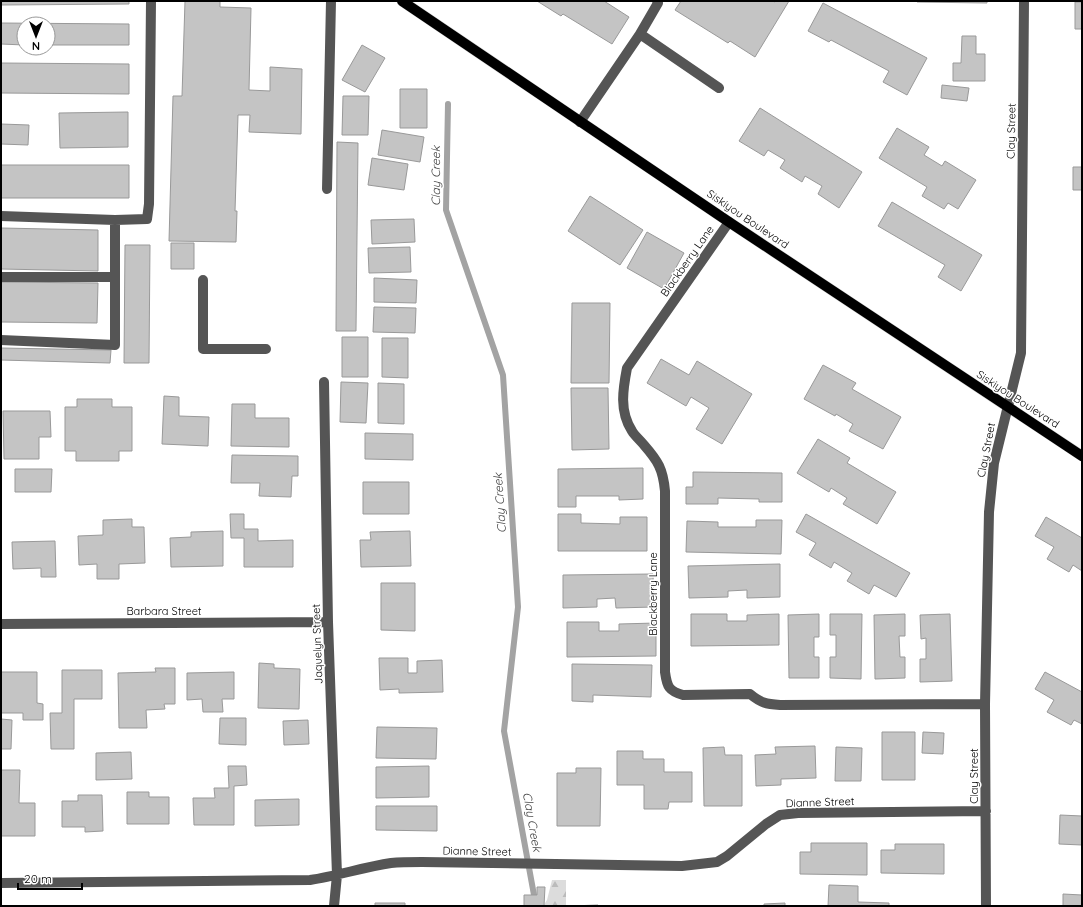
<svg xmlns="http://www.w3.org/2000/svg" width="1083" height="907" viewBox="0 0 1083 907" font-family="Quicksand,sans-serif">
<defs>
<pattern id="forest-firs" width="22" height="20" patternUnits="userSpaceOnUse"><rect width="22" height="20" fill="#dcdcdc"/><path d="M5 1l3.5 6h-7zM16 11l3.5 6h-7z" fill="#bbb"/></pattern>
</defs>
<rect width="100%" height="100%" fill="#fff"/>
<path fill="url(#forest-firs)" d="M552,880h14v26h-23l4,-6z"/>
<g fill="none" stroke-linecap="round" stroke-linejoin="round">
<path stroke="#a3a3a3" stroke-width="6" d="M448,104l-2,106 57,165 15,232 -14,124 32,175"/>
</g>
<path fill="#c4c4c4" stroke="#999" d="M1,1h128v3l-128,1z
M185,1h35v6l31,1 -2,82 21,1v-24l32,2 -1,65 -52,-2 1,-17h-12l-3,96h2l-1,31 -67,-1 4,-145h9z
M537,1h67l25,16 -17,27 -49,-30 -2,2z
M681,1h92l2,1v-1h14l-34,56 -25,-16 -2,2 -53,-33z
M917,1h70v2l-70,-1z
M1075,2h7v27h-7z
M823,3l104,55 -20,37 -24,-13 6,-11 -58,-31 -2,2 -21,-11z
M1,23l128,1v21h-81v-21h-24v21l-23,-1z
M962,36h14v18h9v27h-32v-18h8z
M362,45l23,13 -20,34 -23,-12z
M1,63l128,1v30l-128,-1z
M942,85l27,3 -2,13 -26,-3z
M400,89h27v39h-27z
M343,96h26l-1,39h-26z
M760,108l102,64 -23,36 -21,-14 4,-8 -17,-10 -3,6 -22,-14 5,-8 -17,-10 -4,6 -25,-15z
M128,112v35l-68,1 -1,-35z
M1,124l28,1 -1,20 -27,-1z
M897,128l32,19 -5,8 18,11 3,-5 31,19 -18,29 -10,-6 -4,6 -22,-13 5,-9 -48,-29z
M382,130l42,7 -4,25 -42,-7z
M337,142l21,1 -2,188h-20z
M372,158l36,6 -4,26 -36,-5z
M1,165h128v33h-128z
M1073,167h9v23h-9z
M590,196l53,34 -23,35 -52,-34z
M892,202l90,53 -21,36 -23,-14 7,-12 -67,-39z
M414,219l1,23 -43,2 -1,-24z
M1,228l97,2v41l-97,-2z
M647,232l37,21 -20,36 -37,-21z
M171,243h23v26h-23z
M125,245h25l-1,118h-25z
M410,247l1,25 -42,1 -1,-25z
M374,278l43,2 -1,23 -42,-1z
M1,282l97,1 -1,40 -96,-1z
M572,303h38l-1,80h-38z
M374,307l42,1 -1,25 -42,-1z
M342,337h26v40h-26z
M382,338h26v40l-26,-1z
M1,348l110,2 -1,13 -109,-3z
M661,359l28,16 8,-14 55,33 -30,50 -26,-15 13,-21 -18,-11 -5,9 -39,-23z
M823,365l33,18 -4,6 49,28 -18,32 -34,-18 4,-7 -17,-10 -1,2 -31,-17z
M341,382l27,1 -2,40 -26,-1z
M378,383l26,1v40l-26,-1z
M571,388h37l1,61 -37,1z
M164,396l15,1v19l30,1 -1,29 -46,-2z
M77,399h35v8h20v44h-13v10h-43v-10h-11v-44h12z
M232,404h23v14h34v29l-58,-1z
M3,411h47l1,26h-12v22h-35z
M365,433l48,1v26l-48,-1z
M818,439l32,19 -3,5 49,29 -19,32 -34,-20 4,-6 -16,-10 -2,4 -32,-19z
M232,455l66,1v20h-6l-1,21 -32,-1 1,-13h-29z
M643,468v31l-24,1v-4h-43v11h-18v-38z
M15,469h37l-1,23h-36z
M693,472l89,1v29h-23v-3l-41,-1v6h-32v-17h7z
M363,482h46v32h-46z
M230,514h14v15h14v12l35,-1v27h-49v-29h-13z
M558,514h23v9l39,1v-7h27v34h-89z
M806,514l104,59 -14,24 -22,-12 -5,9 -22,-13 5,-8 -18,-11 -3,6 -22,-13 7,-12 -20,-11z
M1046,517l36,21v33l-9,-6 -4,7 -22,-13 7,-12 -19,-11z
M132,519v8h12l1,36 -26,1v15h-22v-15l-18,1 -1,-29 25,-1v-15z
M756,520h26l-1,34 -95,-2 1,-31 31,1v5h38z
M223,531v35l-52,1 -1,-29 21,-1v-5z
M410,531l1,35 -50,1 -1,-27h11l-1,-8z
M55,541l1,36h-15v-9l-28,1 -1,-27z
M780,564v33l-33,1v-8l-19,1v6l-39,1 -1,-32z
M653,574l1,33 -38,1 -1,-10 -18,1v8l-34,1v-33z
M381,583h34v48l-34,-1z
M691,614h36v7h20v-6l32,-1v31l-88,1z
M819,614v23h-5v20h5v21h-30l-1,-63z
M830,614h32l-1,65 -31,-1v-21h6v-22h-6z
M905,614v22h-6l1,21h5v21l-30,1 -1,-64z
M950,614l2,67 -32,1v-23h6v-21l-5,1 -1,-24z
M567,622h32v9h20v-7l37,-1v33l-89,1z
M379,658h29v15h9v-12l25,-1 1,32 -44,1v-4l-19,1z
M259,663l15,1v4l26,1 -1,40 -41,-1z
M572,664l80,1 -1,32 -58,-2v7l-21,-1z
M155,668h20v36h-11l1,5 -19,1 1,18h-28l-1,-55 38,-1z
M62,670h40v29h-28v50h-23l-1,-36h12z
M1,672h36v31l6,1v16h-20v-7h-22z
M234,672v27h-12l1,13h-20l-1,-13 -15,1v-27z
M1045,672l37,20v32l-8,-4 -3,5 -24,-13 7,-12 -19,-11z
M220,718h26v27l-27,-1z
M1,719l11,1 -1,29h-10z
M308,720l1,24 -25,1 -1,-24z
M377,727l60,1 -1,31 -60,-1z
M882,732h33v48h-33z
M923,732l21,1 -1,21 -21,-1z
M815,746l1,32 -35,1v6l-25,1 -1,-31 21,-1 -1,-7z
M724,747l1,8h17v51h-38l-1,-58z
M836,747l26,1 -1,33h-26z
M617,751h26v8h21v13h28v30h-23l-1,7h-24v-24h-27z
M131,752l1,27 -36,1v-27z
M228,766h18l1,19 -13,1v39h-40l-1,-27h22l-1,-10h15z
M429,766v31l-53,1v-31z
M576,768h25l-1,58h-43v-53h19z
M1,770h19l-1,33h16v33h-34z
M127,792h22v5h20v27h-42z
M78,795h24l1,36 -18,1v-5h-23v-26h16z
M299,799v26l-44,1v-26z
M376,806h61v25l-61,-1z
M1060,815l22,1v29l-23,-1z
M811,843h56v32l-67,-1v-22h11z
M895,844h49v30l-63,-1v-23h14z
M829,885l29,1v16l31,1v3h-61z
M537,887h8l-1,19h-20v-11h13z
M1063,894l19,1v11h-19z
M375,903h30v3h-30z
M785,903v3h-21v-2z
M598,905v1h-27z"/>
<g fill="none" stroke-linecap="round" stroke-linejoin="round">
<defs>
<path id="major" d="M402,1l327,221 353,234"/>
</defs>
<use href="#major" stroke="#dbdbdb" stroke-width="11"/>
<path stroke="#555" stroke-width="10" d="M640,34l18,-31 -1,-2
M580,122l60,-88 79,54
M327,189l4,-188
M1,216l114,4 32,-1 2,-15 2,-203
M729,222l-102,146c-4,21 -8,43 5,63 3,5 8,9 12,14 14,16 19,24 21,46v181c2,15 4,19 18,23l67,-1c11,9 16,10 30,11l205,-1
M1,277h114
M203,280v69h63
M1,340l114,5v-125
M324,382l4,240 9,253 -3,31
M1,624l327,-2
M1,883l309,-3c27,-4 54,-13 81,-17 10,-1 21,-1 31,-1l260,4 35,-4 10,-6 39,-32 14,-9 18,-2 188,-2
M986,906l-1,-202 4,-192 5,-49 27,-110 3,-352"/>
<use href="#major" stroke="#000" stroke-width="10"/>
</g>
<g text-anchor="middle" stroke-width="3" stroke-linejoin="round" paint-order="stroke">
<g font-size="11" fill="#000" stroke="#fff">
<text transform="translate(1011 131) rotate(-89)" y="4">Clay Street</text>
<text transform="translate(748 219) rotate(34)" y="4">Siskiyou Boulevard</text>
<text transform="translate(687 261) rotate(-55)" y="4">Blackberry Lane</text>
<text transform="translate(1018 399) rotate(33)" y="4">Siskiyou Boulevard</text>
<text transform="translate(986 450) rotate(-79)" y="4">Clay Street</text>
<text transform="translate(653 594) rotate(-90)" y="4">Blackberry Lane</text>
<text x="164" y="615">Barbara Street</text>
<text transform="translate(317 644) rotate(-92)" y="4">Jaquelyn Street</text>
<text transform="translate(974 776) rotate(-90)" y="4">Clay Street</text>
<text transform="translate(820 802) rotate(-2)" y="4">Dianne Street</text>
<text transform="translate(477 851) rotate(1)" y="4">Dianne Street</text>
</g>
<g font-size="12" font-style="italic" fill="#444" stroke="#fff">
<text transform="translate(436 176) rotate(-90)" y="4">Clay Creek</text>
<text transform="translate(500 503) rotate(-94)" y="4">Clay Creek</text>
<text transform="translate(532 822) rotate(80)" y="4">Clay Creek</text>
</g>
</g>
<rect width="1083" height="907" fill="none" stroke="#000000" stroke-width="4"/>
<g transform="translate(36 36) rotate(180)"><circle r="19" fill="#ffffff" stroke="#999999"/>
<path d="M0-3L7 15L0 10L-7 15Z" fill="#000000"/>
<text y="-6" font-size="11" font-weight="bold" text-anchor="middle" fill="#000000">N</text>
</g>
<path d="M18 883v6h64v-6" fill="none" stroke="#000000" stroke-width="2"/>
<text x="24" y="883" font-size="12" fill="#000000" stroke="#ffffff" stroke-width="3" paint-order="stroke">20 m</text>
</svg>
